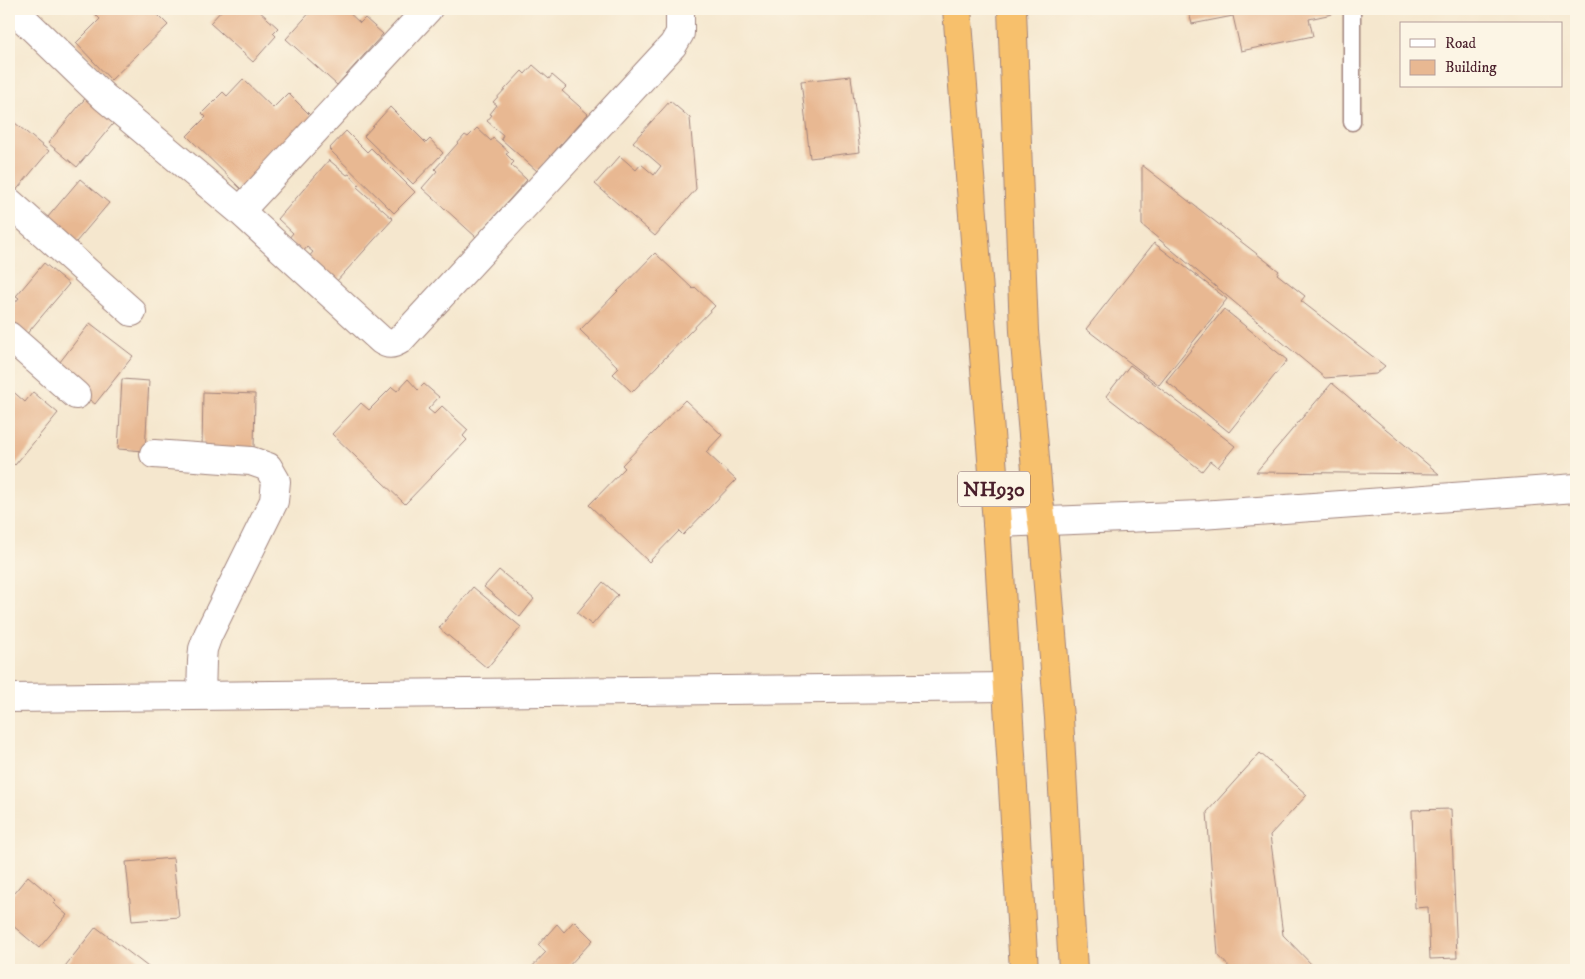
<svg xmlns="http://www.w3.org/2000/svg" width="1585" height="979" viewBox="0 0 1585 979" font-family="'IM FELL DW Pica',serif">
<rect width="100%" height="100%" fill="#fcf5e5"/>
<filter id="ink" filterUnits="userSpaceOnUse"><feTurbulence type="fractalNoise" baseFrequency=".02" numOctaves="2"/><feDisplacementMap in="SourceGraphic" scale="10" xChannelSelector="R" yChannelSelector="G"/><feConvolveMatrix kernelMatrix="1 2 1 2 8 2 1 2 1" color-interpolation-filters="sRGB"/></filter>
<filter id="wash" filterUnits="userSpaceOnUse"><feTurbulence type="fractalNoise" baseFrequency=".0096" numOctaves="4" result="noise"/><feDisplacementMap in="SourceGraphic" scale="20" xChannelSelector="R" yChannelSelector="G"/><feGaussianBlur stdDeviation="1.12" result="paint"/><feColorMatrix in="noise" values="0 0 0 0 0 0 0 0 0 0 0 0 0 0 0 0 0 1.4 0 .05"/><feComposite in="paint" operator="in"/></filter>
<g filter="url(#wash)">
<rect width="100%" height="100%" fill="#f5e7ce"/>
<g id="blocks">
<path fill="#e8b892" d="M101,9h51l16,16 -57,55 -35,-37 24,-24 -5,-5z
M223,9h34l21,19 -5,5 3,3 -23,26 -43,-39z
M313,9h32l15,14 5,-5 18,16 -46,51 -51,-46z
M1188,9h144v5l-23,5 4,17 -72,15 -8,-35 -41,8z
M533,65l16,14 3,-4 14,12 -4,4 26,23 -51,57 -36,-32 2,-4 -16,-14 5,-6 -2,-1 7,-9 -4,-3 29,-31 3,3z
M851,76l9,76 -50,6 -9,-77z
M243,79l30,29 15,-15 26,26 -71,72 -56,-55 19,-19 -4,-4 21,-21 4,4z
M88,95l29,24 -40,48 -29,-24z
M670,101l20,17 6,71 -41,47 -60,-52 25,-28 16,14 5,-6 13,11 7,-9 -28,-24z
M390,107l36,36 4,-4 13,14 -30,31 -49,-48z
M9,118l40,33 -40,48z
M477,128l14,13 2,-3 16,14 -3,2 8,8 -3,3 16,15 -51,57 -54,-49 15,-17 -2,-2 30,-34 3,2z
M346,131l21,21 4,-4 44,44 -21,21 -65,-64z
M329,160l18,15 2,-1 10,11 -2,2 36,32 -58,64 -27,-25 5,-6 -6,-5 -5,6 -14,-14 5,-6 -15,-14z
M1142,165l137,106 -2,3 28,22 -4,5 84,65 -9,8 -51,4 -183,-153z
M80,179l29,24 -38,45 -29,-24z
M1154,243l73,56 -68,86 -73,-56z
M655,253l38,36 2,-2 20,19 -83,86 -19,-18 6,-6 -39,-38z
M44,263l25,21 -44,52 -16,-14v-12l10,-12 -3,-2z
M1224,309l63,51 -58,72 -63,-51z
M90,323l43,33 -38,48 -42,-33z
M1130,365l105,81 -17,21 -8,-6 -8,10 -96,-75z
M122,379l27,2 -4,70 -27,-2z
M408,379l10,11 6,-6 15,13 -11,12 6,5 8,-8 26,24 -5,6 4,4 -62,64 -73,-70 29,-31 8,7 23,-23 5,4z
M1332,383l107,91 -183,-2z
M9,388l16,14 8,-10 25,21 -43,52 -6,-5z
M203,392l52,2 -1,56 -52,-1z
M685,400l37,35 -16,17 30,28 -53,55 -4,-4 -30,31 -60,-57 36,-37 -3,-3z
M499,570l35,29 -14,18 -36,-30z
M603,582l15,13 -26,30 -15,-12z
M473,587l48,40 -34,41 -48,-40z
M1260,753l47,42 -37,40 13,100 34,35h-85l-14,-15 -11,-143z
M1451,809l6,149 -27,1 -2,-52 -13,1 -3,-98z
M173,858l6,59 -47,4 -6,-59z
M28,876l28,24 -3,3 14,12 -28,33 -27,-23 -3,4v-30z
M574,921l19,19 -28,30h-36l17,-18 -8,-7 19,-21 7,8z
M96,927l56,43h-90z"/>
</g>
</g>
<g filter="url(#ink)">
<use href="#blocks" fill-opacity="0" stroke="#a0837c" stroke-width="1"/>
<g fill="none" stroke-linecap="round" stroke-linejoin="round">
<defs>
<path id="service" d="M1352,122v-113"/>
<path id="minor" d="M13,9l91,88 136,114 141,129c7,5 11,5 19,0l273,-295 7,-12v-24
M9,202l123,110
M240,211l188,-202
M9,336l67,59
M154,454l97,7 17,6 8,14 -2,20 -66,134 -5,14 -1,12 -1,35
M997,523l204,-8 375,-27
M9,698l998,-11"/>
<path id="trunk" d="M957,9l40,514 27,447
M1012,9l12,322 14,162 6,45 15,180 14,252"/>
</defs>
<use href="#service" stroke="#a0837c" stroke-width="19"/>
<use href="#minor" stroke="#a0837c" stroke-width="30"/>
<use href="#trunk" stroke="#a0837c" stroke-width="30"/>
<use href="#service" stroke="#fff" stroke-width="16"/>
<use href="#minor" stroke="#fff" stroke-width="28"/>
<use href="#trunk" stroke="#f7c06c" stroke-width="28"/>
</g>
</g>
<g text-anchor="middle" stroke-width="4" stroke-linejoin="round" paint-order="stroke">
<rect fill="#fcf5e5" stroke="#7f5f63" stroke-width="1" x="958" y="471.5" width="72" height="35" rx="4"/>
<g font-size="20" font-weight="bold" fill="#4a1f2b">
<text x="994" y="496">NH930</text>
</g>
</g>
<rect width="1585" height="979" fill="none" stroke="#fcf5e5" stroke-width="30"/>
<rect x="1400" y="22" width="162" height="65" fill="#fcf5e5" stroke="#b59f9b"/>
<rect x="1410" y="39" width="25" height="8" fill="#ffffff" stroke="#b59f9b"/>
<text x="1445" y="48" font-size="15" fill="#4a1f2b">Road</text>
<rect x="1410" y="60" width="25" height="15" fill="#e8b892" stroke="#b59f9b"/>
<text x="1445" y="72" font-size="15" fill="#4a1f2b">Building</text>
</svg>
